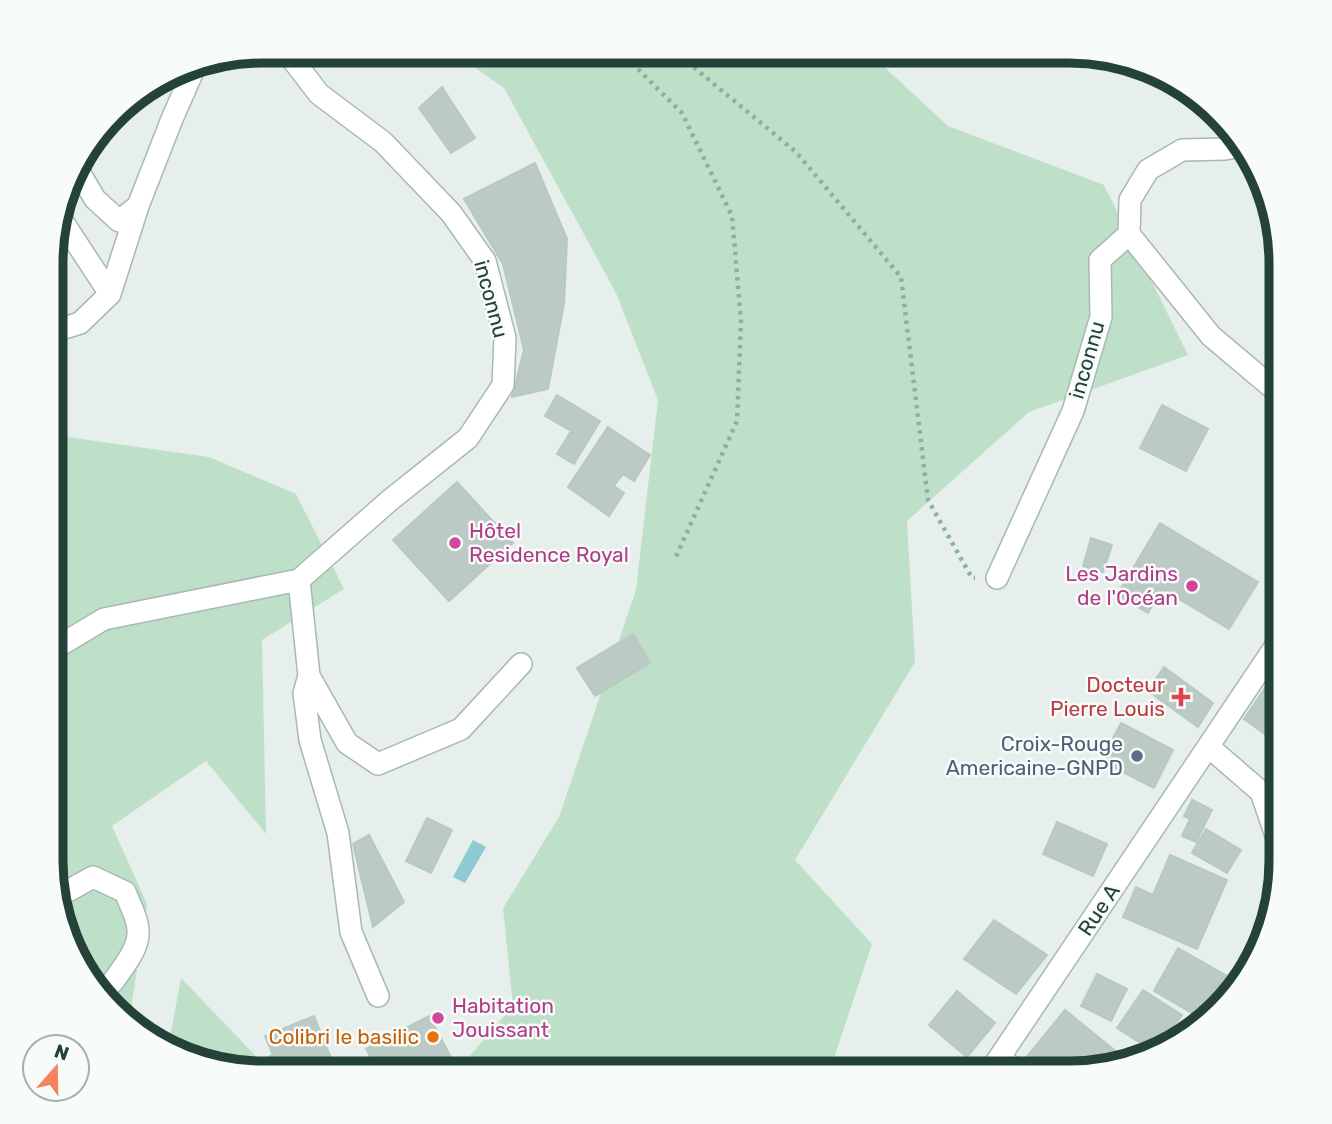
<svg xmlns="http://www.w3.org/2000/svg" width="1332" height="1124" viewBox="0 0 1332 1124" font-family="Rubik,sans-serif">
<rect width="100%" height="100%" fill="#e6efeb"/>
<path fill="#bfe0c8" d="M451,51h416l81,75 156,59 84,170 -159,57 -122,109 8,141 -120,198 77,84 -43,129h-374l58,-67 -10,-98 56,-91 77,-227 22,-190 -42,-107 -112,-205z
M52,432l8,4 149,21 87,37 48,95 -82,51 4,194 -60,-73 -94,65 35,78 -18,118 -16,-11 -41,-56 -21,-79z
M181,978l91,95 -91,-16 -13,-9z"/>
<path fill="#8ec9d4" d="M473,840l13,7 -21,36 -12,-6z"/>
<path fill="#bbcac4" stroke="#b8c9c2" stroke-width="2" d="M442,87l33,51 -24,15 -32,-45z
M535,163l32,76 -3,65 -16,85 -36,8 12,-47 -21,-86 -39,-65z
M557,395l43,26 -26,43 -17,-10 14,-23 -26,-15z
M1162,405l46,24 -22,42 -46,-23z
M608,427l42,28 -16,26 -11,-7 -9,12 10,7 -15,23 -41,-29z
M457,482l56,61 -64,58 -56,-61z
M1160,523l98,59 -29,47 -67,-40 -14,24 -31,-18z
M1091,538l21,7 -9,27 -20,-6z
M633,634l17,29 -55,33 -18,-28z
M1281,665v45l-16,24 -21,-15z
M1164,667l49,36 -15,24 -50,-36z
M1281,721v27l-12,-9z
M1121,723l52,27 -19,38 -53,-27z
M1192,800l20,10 -16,32 -14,-6 8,-17 -6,-3z
M427,818l25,12 -21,43 -25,-12z
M1057,822l50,22 -14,32 -50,-22z
M1206,829l35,21 -14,23 -35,-20z
M369,835l35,67 -31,25 -20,-83z
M1170,855l57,25 -30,69 -74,-32 13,-30 17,8z
M994,920l53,35 -31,39 -52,-35z
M1178,948l51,29 -25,43 -50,-29z
M1097,974l30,15 -16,32 -30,-15z
M1143,990l39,25 -26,38 -39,-25z
M957,991l38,32 -28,34 -38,-32z
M1065,1010l64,52 -46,11h-63l-4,-3z
M314,1016l23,57 -79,-1 -4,-9 19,-8 -8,-19z
M429,1016l26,49 -15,8h-60l-14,-24z"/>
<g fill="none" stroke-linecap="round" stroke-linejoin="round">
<defs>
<path id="minor" d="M76,167l19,32 24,22 19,-15 34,-87 25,-57
M59,216l51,78
M1129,234l1,-34 18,-30 34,-20 43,-1 16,-3
M52,332l28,-9 30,-29 28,-88
M997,578l76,-167 28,-94 -1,-57 29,-26 82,102 70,59
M299,580l10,96 38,67 31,21 83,-35 60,-65
M52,650l52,-31 195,-39 90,-79 79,-63 35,-53 2,-47 -20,-77 -34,-48 -68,-71 -64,-48 -33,-43
M309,676l-5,17 6,47 28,93 13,99 27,64
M1209,747l52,45 20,58
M57,897l36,-20 32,15c15,35 21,44 -3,77 -6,9 -12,18 -22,25
M1001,1057l16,16
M989,1073l292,-435"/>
</defs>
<use href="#minor" stroke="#a8b8b2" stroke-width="24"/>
<path stroke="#86b3a5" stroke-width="4.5" stroke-dasharray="3.5 5" stroke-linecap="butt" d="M620,51l62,62 50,103 9,105 -4,100 -63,140
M674,51l122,101 105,125 27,223 44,78h3"/>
<use href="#minor" stroke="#fff" stroke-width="21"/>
</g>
<g fill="#d1479c" stroke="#f7fbf9" stroke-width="2.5">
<circle cx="455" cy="543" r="7"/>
<circle cx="1192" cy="586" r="7"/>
<circle cx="438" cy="1018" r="7"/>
</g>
<path fill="#e0444e" stroke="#f7fbf9" stroke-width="2.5" d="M1177.5 686.5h7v7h7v7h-7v7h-7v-7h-7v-7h7z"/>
<circle fill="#5c6f8a" stroke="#f7fbf9" stroke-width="2.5" cx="1137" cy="756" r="7"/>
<circle fill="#e8710a" stroke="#f7fbf9" stroke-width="2.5" cx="433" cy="1037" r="7"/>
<g text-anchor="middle" stroke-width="5" stroke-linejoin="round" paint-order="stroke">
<g font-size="21" fill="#24423a" stroke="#f7fbf9">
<text transform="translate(491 299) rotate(75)" y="7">inconnu</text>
<text transform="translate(1087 360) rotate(-74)" y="7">inconnu</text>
<text transform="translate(1099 910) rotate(-56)" y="7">Rue A</text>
</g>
<g font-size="21" fill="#b23c85" stroke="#f7fbf9" text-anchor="start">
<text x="469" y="538">Hôtel<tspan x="469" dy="24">Residence Royal</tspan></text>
<text x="1178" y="581" text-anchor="end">Les Jardins<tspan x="1178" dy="24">de l'Océan</tspan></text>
<text x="452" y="1013">Habitation<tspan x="452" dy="24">Jouissant</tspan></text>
</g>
<g font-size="21" fill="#be3a42" stroke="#f7fbf9" text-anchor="end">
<text x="1165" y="692">Docteur<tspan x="1165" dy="24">Pierre Louis</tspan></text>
</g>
<g font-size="21" fill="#4e5e75" stroke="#f7fbf9" text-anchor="end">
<text x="1123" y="751">Croix-Rouge<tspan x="1123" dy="24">Americaine-GNPD</tspan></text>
</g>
<g font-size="21" fill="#c56008" stroke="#f7fbf9" text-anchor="end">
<text x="419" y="1044">Colibri le basilic</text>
</g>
</g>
<path d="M0 0H1332V1124H0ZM263 63H1069A200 200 0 0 1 1269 263V861A200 200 0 0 1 1069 1061H263A200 200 0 0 1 63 861V263A200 200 0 0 1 263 63Z" fill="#f7fbf9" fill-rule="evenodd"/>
<path fill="none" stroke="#24423a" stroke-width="9" d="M263 63H1069A200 200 0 0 1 1269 263V861A200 200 0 0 1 1069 1061H263A200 200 0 0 1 63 861V263A200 200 0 0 1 263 63Z"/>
<g transform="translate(56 1068) rotate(20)"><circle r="33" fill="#f7fbf9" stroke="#a3b1ad" stroke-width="2"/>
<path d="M0-5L12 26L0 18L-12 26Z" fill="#f4845f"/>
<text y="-10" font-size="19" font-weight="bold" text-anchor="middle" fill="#24423a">N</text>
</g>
</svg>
